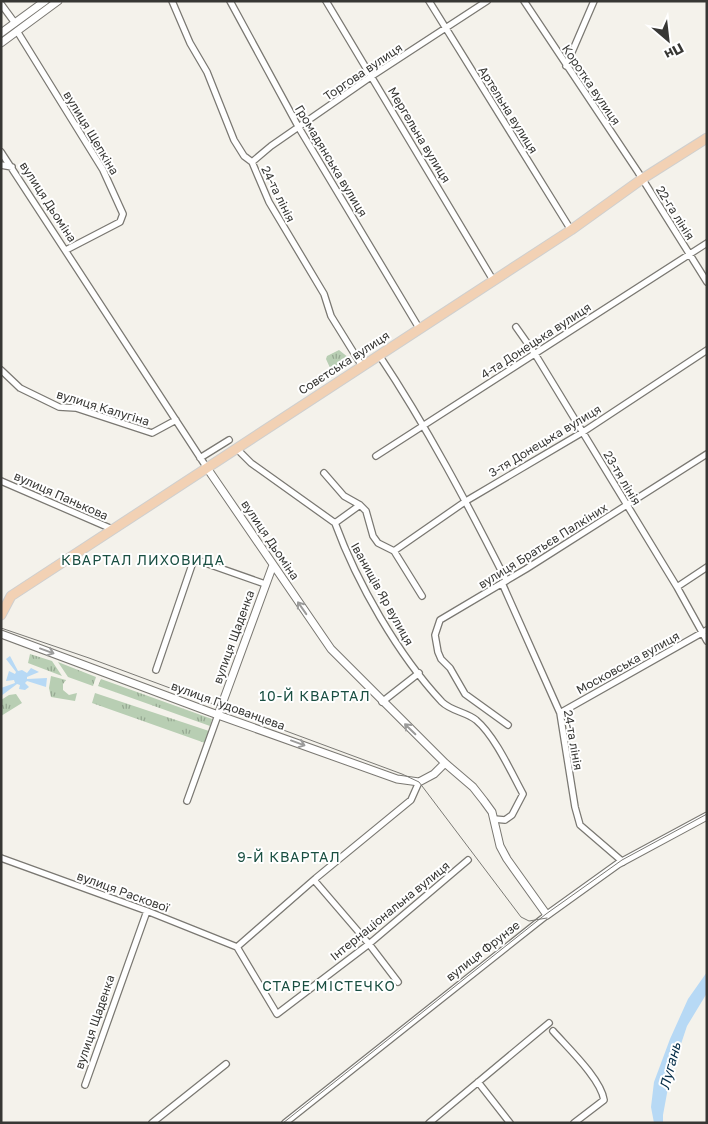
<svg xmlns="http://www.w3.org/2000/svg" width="708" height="1124" viewBox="0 0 708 1124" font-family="'Golos Text',sans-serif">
<defs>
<pattern id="grass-tufts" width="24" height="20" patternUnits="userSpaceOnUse" patternTransform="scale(1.25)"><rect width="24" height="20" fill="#b8ceb3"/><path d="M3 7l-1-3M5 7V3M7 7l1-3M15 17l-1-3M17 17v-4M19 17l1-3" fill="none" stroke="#96a892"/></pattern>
</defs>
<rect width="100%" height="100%" fill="#f4f2eb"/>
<path fill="url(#grass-tufts)" d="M339,350l10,8 -18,12 -5,-11 1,-3z
M30,654l22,7 10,15 -34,-13z
M58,662l38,15 -3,9 -25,-9z
M51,676l15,4 -3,4v6l6,5 8,-2 -2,8 -24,-4 -2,-9z
M101,679l111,40 -2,7 -112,-40z
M95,693l114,38 -4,12 -113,-40z
M16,694l6,9 -21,13v-16l8,-5z"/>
<path fill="#b7d9f5" d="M10,656l8,15 4,-1 5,3 4,-5 8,4 -12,5v2l20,-1 -1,9 -19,-6 -2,2 4,4 -4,3 -6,-1 1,-4 -3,-1 -16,12v-8l14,-5 -1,-3 -8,1 3,-10 6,3 1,-2 -10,-13z
M707,972v21l-20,33 -17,51 -7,38v8h-9l-3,-16 3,-25 16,-43 18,-40z"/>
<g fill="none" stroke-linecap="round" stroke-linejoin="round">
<defs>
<path id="minor" d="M172,1l18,42 17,29 27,68 10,16 8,6 17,40 55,92 7,22 31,50
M230,1l69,127 120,200
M326,1l167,279
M429,1l142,229
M524,1l114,171 69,110
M1,4l14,19
M17,31l86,139 20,44 -3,8 -54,28
M566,66l28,-65
M1,152l206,316
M252,162l19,-16 101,-70 115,-75
M1,165l11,2
M516,327l19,27 142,233 30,54
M379,355c48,72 88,148 127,225
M1,370l19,18 39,19 17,1 76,25 24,-13
M237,449l14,14 84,60
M376,456l331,-213
M200,458l29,-18
M324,473l20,23 16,9 6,6 7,25 5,7 16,8 28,45
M1,481l111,48
M335,523c22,60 63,132 107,179 9,9 24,10 34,18 19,16 35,52 47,74l-11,21 -7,5 -11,-1
M335,523l25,-18
M394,551l72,-50 117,-69 124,-82
M502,583l58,130 15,94 5,18 43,37
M677,587l30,-20
M156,670l38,-111 71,25
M382,702l37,-29
M560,713l147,-83
M508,725l-43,-31 -15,-26 -9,-9 -3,-7 -3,-17 5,-15 86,-51 181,-115
M187,801l31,-86
M1,858l146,53 90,36
M314,880l55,64 29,38
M237,947l40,67 92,-70 99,-84
M237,947l79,-69 95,-78 8,-18
M553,1031c15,17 48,48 51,69l-30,23
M478,1082l32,41
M85,1085l62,-174
M152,1123l74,-59
M285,1123l262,-208
M429,1123l120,-100"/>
<path id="tertiary" d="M1,33l44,-32
M1,43l57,-42
M207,468l124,181 114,114 28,24 11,14 8,11 8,34 7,13 40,56 71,-51 89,-48
M1,634l217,81 179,64 22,3 15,-8 11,-11
M218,715l55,-150"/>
<path id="primary" d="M1,615l10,-19 560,-366 71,-51 65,-41"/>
</defs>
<use href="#minor" stroke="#7a7872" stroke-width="8"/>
<use href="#tertiary" stroke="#7a7872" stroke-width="9"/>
<use href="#primary" stroke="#cfcfce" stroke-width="11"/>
<use href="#minor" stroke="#fff" stroke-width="5.5"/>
<use href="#tertiary" stroke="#fff" stroke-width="7"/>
<use href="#primary" stroke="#f2d1b4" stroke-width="9"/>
<path stroke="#7b7a75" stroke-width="1" d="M1,628l88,30 313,116 17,8 102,135 8,4 18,-3
M283,1123l263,-209 76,-54 85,-46"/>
</g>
<defs><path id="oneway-shaft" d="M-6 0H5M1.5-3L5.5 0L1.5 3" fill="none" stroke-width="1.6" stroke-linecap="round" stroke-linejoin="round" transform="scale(1.25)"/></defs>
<g stroke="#9b9b9a">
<use href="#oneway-shaft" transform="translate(302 608) rotate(-125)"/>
<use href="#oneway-shaft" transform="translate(47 651) rotate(20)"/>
<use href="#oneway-shaft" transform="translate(410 729) rotate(-136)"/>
<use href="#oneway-shaft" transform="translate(298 743) rotate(20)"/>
</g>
<g text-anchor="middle" stroke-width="4" stroke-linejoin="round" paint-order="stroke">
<g font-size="12" fill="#373734" stroke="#fff">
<text transform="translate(363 72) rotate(-34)" y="4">Торгова вулиця</text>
<text transform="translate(591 85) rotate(56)" y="4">Коротка вулиця</text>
<text transform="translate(508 110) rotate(58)" y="4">Артельна вулиця</text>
<text transform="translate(91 133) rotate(59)" y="4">вулиця Щепкіна</text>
<text transform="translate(419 135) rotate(59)" y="4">Мергельна вулиця</text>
<text transform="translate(331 161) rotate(59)" y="4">Громадянська вулиця</text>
<text transform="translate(278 194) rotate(64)" y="4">24-та лінія</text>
<text transform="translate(48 202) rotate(57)" y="4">вулиця Дьоміна</text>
<text transform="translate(675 213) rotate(58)" y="4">22-га лінія</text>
<text transform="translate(536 341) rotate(-33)" y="4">4-та Донецька вулиця</text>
<text transform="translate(344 363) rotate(-33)" y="4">Совєтська вулиця</text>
<text transform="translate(103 408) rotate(17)" y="4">вулиця Калугіна</text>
<text transform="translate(545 441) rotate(-31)" y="4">3-тя Донецька вулиця</text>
<text transform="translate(622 478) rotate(59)" y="4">23-тя лінія</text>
<text transform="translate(61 496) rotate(24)" y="4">вулиця Панькова</text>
<text transform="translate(270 540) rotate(56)" y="4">вулиця Дьоміна</text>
<text transform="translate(543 546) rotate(-32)" y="4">вулиця Братьєв Палкіних</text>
<text transform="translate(382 594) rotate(61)" y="4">Іванищів Яр вулиця</text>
<text transform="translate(234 637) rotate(-70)" y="4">вулиця Щаденка</text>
<text transform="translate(628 663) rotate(-29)" y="4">Московська вулиця</text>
<text transform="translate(228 706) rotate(20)" y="4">вулиця Гудованцева</text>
<text transform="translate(573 740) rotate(80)" y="4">24-та лінія</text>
<text transform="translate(123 892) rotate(20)" y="4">вулиця Раскової</text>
<text transform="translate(390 911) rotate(-39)" y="4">Інтернаціональна вулиця</text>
<text transform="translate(483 951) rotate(-38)" y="4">вулиця Фрунзе</text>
<text transform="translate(95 1022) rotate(-71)" y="4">вулиця Щаденка</text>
</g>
<g font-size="14" letter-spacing="1" fill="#1a4f42" stroke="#fff">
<text x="143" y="565">КВАРТАЛ ЛИХОВИДА</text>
<text x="315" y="701">10-Й КВАРТАЛ</text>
<text x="289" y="862">9-Й КВАРТАЛ</text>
<text x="329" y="991">СТАРЕ МІСТЕЧКО</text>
</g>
<g font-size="14" font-style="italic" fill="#032c47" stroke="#fff">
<text transform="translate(670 1066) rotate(-75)" y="5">Лугань</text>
</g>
</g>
<rect width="708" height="1124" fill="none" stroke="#373734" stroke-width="5"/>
<g transform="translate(668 40) rotate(152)" stroke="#ffffff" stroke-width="4" paint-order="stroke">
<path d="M0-4L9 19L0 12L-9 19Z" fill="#373734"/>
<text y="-8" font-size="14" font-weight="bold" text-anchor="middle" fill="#373734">Пн</text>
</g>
</svg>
